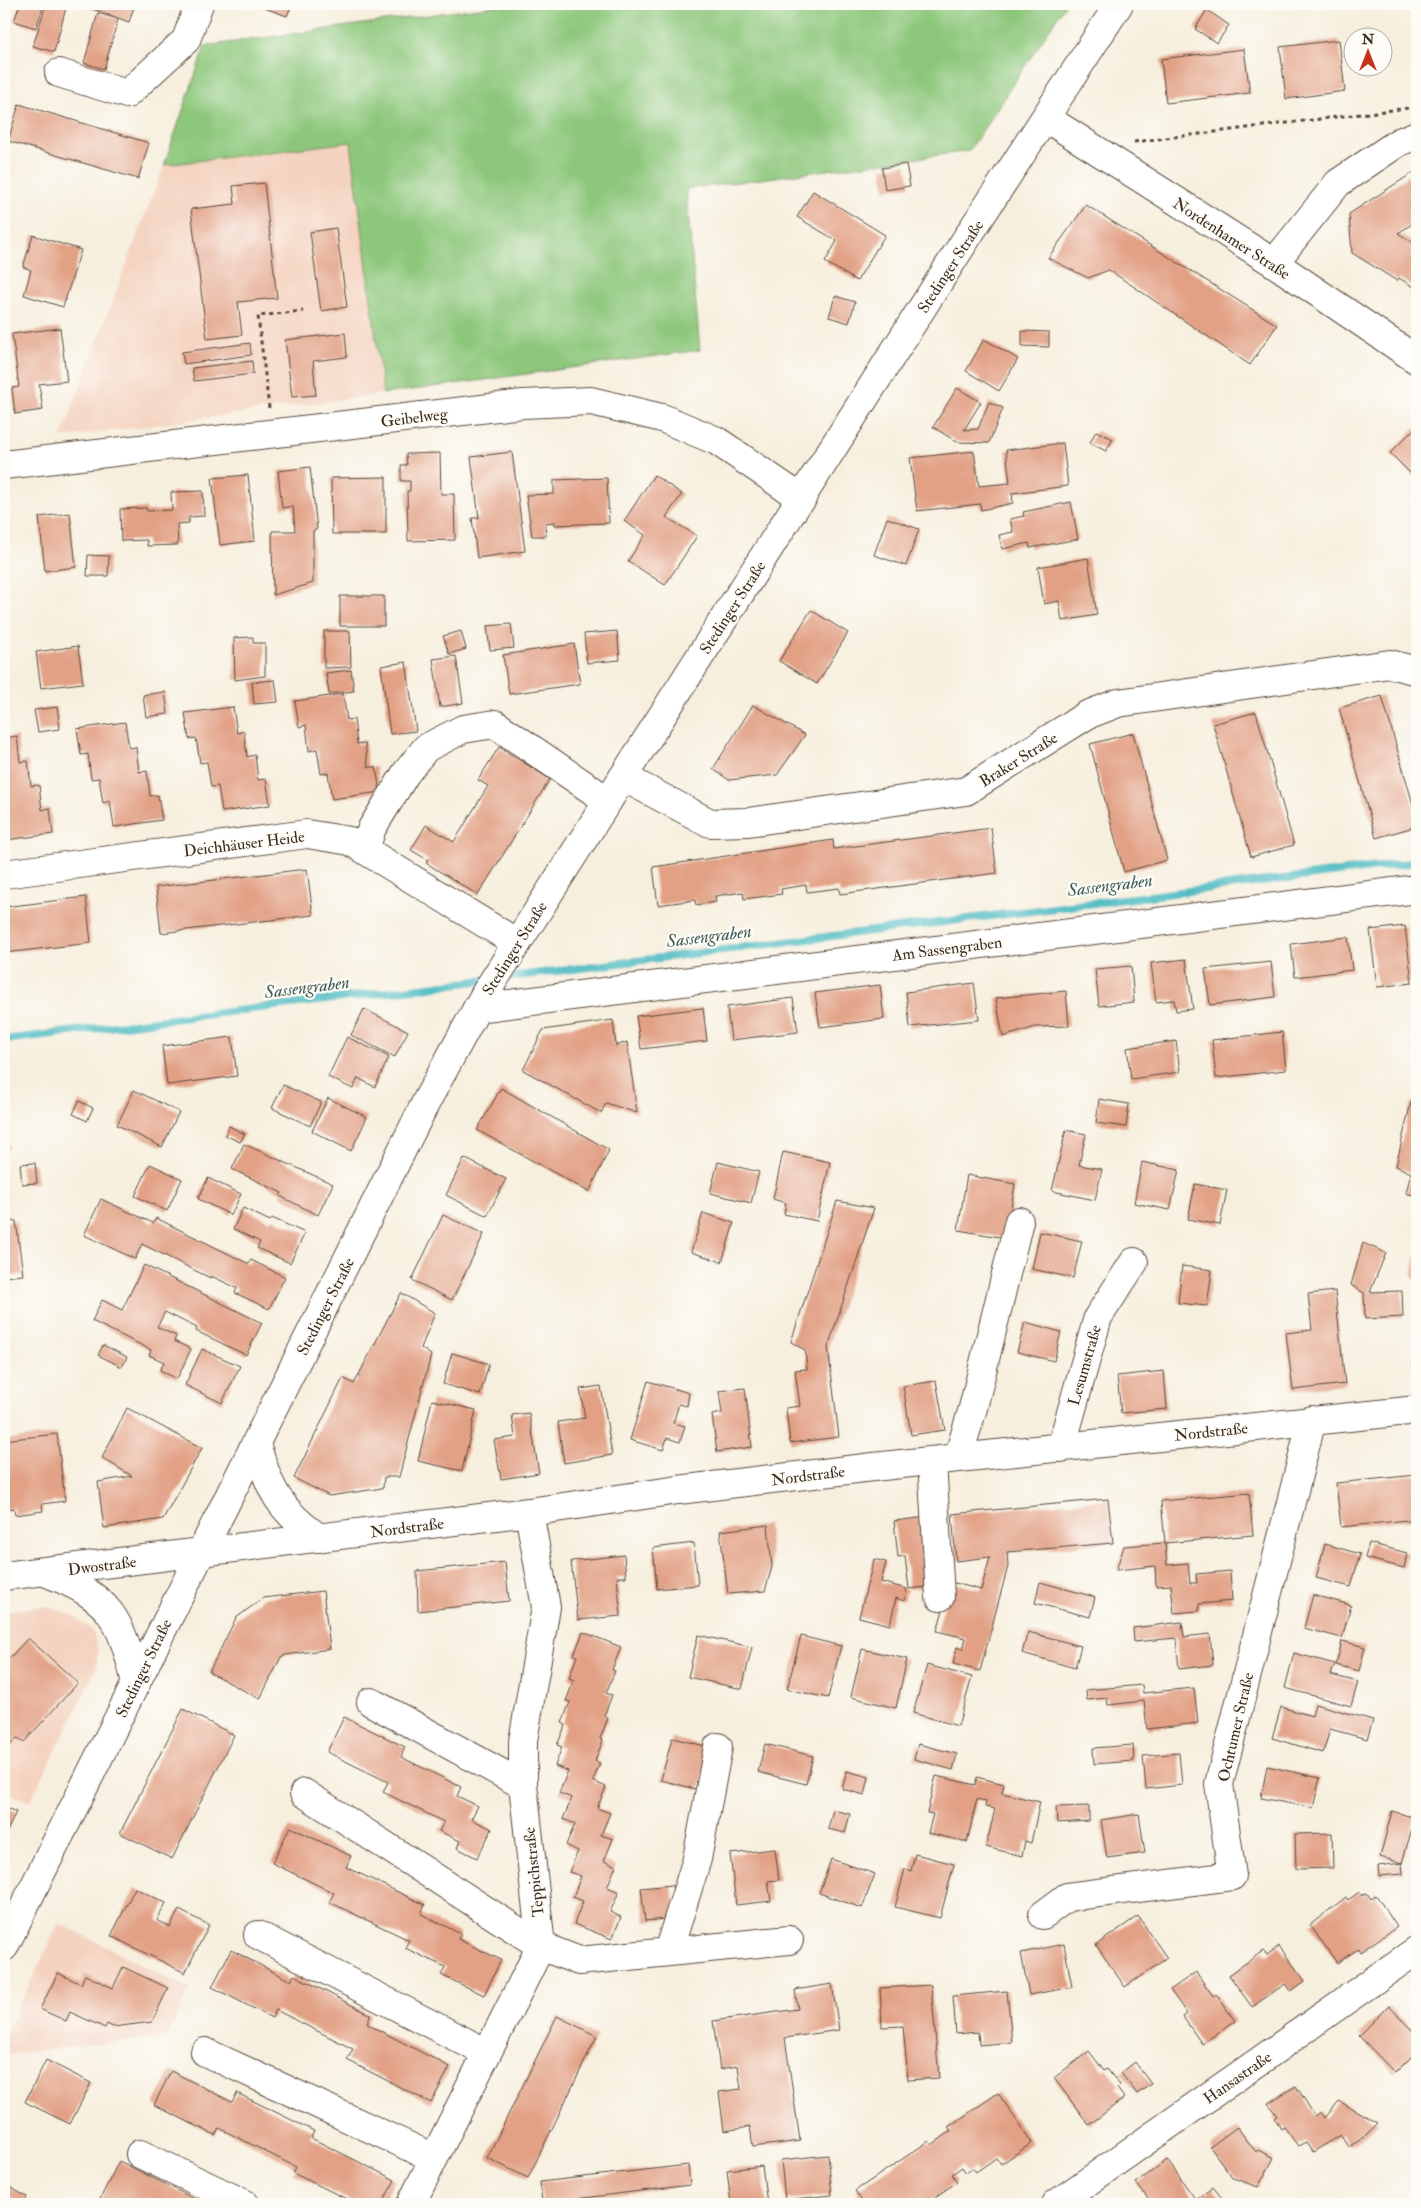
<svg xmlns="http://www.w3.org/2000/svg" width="1421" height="2208" viewBox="0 0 1421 2208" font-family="'IM FELL Double Pica',serif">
<rect width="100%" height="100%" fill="#fdfcf7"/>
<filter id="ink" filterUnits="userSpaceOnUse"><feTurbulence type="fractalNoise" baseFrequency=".02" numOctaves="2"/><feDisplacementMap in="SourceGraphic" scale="10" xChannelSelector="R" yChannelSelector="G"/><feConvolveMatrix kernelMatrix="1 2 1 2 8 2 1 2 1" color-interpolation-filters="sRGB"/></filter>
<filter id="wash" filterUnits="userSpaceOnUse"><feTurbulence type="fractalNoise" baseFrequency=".0096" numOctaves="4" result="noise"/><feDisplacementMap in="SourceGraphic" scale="20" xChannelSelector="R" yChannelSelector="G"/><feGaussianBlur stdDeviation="1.12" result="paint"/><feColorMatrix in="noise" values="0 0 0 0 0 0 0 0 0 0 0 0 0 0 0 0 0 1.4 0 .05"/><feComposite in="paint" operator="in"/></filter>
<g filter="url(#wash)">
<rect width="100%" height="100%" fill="#f7efde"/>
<path fill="#f4d3c0" d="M509,4l191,346 -639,88 103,-273 41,-119z
M44,1606l27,8 22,17 5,19 -2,20 -66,132 -26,-10v-181z
M59,1923l131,66 -22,47 -164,19v-18z"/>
<path fill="#8dc77b" stroke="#64784c" d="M507,4h559l-97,147 -283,38 14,161 -317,44 -32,-252 -187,23 41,-119z"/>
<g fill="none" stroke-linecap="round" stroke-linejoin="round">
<path stroke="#4dbbc3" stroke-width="8" d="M502,978l915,-116
M4,1040l481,-60"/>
</g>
<g id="blocks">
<path fill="#e2a085" d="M20,4h24l-8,24 -22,-7z
M46,4h21l-13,48 -21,-6z
M79,4h56l-6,18z
M254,4h38l-5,12z
M1207,10l22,15 -12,18 -22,-14z
M98,13l20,6 -14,50 -20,-6z
M1339,40l6,51 -59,8 -6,-52z
M1244,49l6,44 -84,10 -5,-44z
M19,104l130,39 -11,36 -130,-38z
M906,164l4,22 -25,4 -3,-22z
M1417,170v51l-19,12 19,12v44l-18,-11 -2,3 -45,-28 -3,-39z
M264,183l13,115 -39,4 4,33 -35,4 -16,-130 44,-5 -2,-18z
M813,191l72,44 -28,46 -32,-19 12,-21 -40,-24z
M1086,205l191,120 -27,40 -141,-95 -21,8 -40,-20z
M336,228l11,79 -26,4 -11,-79z
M33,235l48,15 -18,57 -39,-12 7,-25 -8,-3z
M835,296l20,6 -6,21 -20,-6z
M60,328l7,53 -28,3 4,26 -28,4 -3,-26 7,-1 -7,-53z
M1022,331l27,1v15l-27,-1z
M345,333l2,24 -34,4 3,34 -24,2 -7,-57z
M984,339l34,20 -19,32 -33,-20z
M250,343l1,12 -67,9 -2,-12z
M252,361l1,13 -59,7 -2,-13z
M957,388l24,14 -17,28 14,-1 11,-27 14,6 -14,35 -32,-1 -24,-15z
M1417,426v54l-27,-27z
M1096,431l17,8 -7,12 -16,-8z
M1063,443l5,43 -56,7 1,10 -32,7 -1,-6 -63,7 -7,-53 64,-7 5,35 31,-3 -4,-33z
M512,452l13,99 -48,7 -5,-40h7l-8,-61z
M440,453l1,41h13l1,46 -47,1 -1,-50h3v-10h-9v-16h6l-1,-11z
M310,467l7,62 -4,2v52l-40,12 -1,-64h23l-2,-25 -11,2 -4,-37z
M248,475l7,66 -35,4 -8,-67z
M654,475l28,19 -16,23 31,19 -32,49 -37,-24 17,-26 -21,-14z
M386,477v57h-54l-1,-56z
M607,478l2,45 -54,2v-3l-10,1 1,13h-14l-6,-41 28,-1v-14z
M203,491l1,25 -15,1v6l-12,1 1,21 -31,1v-6l-26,1 -1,-32 26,-1 1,3 25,-1 -1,-18z
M1071,502l7,37 -48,9 -1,-5 -27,6 -3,-14 14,-3 -3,-13 14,-3 -1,-4z
M70,513l6,54 -31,4 -6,-54z
M887,518l32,11 -13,37 -32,-11z
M88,555l21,1 -1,20h-21z
M1088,558l9,57 -35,6 -3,-20 -15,3 -6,-37z
M340,596h44v30h-44z
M811,610l37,23 -31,51 -38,-23z
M511,624l3,24 -24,2 -3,-24z
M324,631h26l1,36 -27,1z
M461,631l5,18 -17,5 -6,-18z
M617,631l3,29 -33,3 -3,-29z
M253,637v6h12v33l-30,4 -1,-42z
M574,644l6,40 -71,10 -6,-39z
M78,646l5,37 -42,5 -5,-36z
M456,656l7,47 -23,4 -7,-48z
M406,662l10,69 -26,3 -9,-68z
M351,670l3,21 -25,3 -3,-21z
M275,680l3,22 -24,2 -2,-22z
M165,692l3,22 -22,3 -3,-22z
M343,694l4,26 7,-1 3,25 8,-1 3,24h8l4,25 -48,7 -4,-26 -7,1 -4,-25 -8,2 -3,-26 -7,2 -4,-26z
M1382,696l35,122v8l-41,12 -37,-130z
M753,705l52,30 -28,40 -48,5 -16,-11z
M57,707l3,22 -22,3 -4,-22z
M233,707l4,26 7,-2 3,26 8,-2 3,25 8,-1 4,26 -48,7 -4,-26 -7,1 -4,-25 -7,1 -4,-25 -7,1 -4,-26z
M1256,712l38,133 -43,12 -38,-133z
M125,722l4,26 7,-1 3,25 8,-1 3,25 8,-1 4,25 -48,7 -4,-26 -7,2 -4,-25 -8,1 -3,-25 -7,1 -4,-26z
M1133,733l34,127 -43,12 -34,-128z
M17,736l3,26 8,-1 3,25 8,-1 3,25 8,-2 3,26 -48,6 -1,-102z
M499,747l51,32 -72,116 -52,-32 2,-3 -17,-10 15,-25 28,17 34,-56 -10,-6z
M991,828l6,45 -157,21 -1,-6 -32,4 -1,-7 -25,4 1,5 -38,5 -1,-7 -28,4 1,6 -20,3 -1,-5 -37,5 -5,-38 180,-27 1,9z
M307,869l6,46 -152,18 -5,-46z
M86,897l5,46 -87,10v-46z
M1405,926l7,57 -35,4 -7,-57z
M1348,937l4,33 -57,7 -4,-33z
M1186,959l7,50 -17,2 -2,-11 -18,2 -5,-39z
M1271,962l4,35 -65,8 -5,-36z
M1131,966l3,36 -35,4 -4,-37z
M974,983l5,37 -69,7 -4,-35z
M880,985l4,34 -64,8 -5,-34z
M1066,991l3,35 -34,1 -32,10 -7,-39z
M793,998l5,34 -67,8 -4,-33z
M703,1008l4,33 -66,8 -5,-33z
M364,1009l44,22 -13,26 -44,-22z
M613,1020l3,26 11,-4 10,71 -31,-10 -5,10 -78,-43 20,-40z
M1282,1032l4,38 -70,8 -4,-38z
M232,1037l5,39 -70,9 -5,-39z
M347,1037l42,20 -14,30 -17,-9 -5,11 -25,-12z
M1176,1041l4,31 -49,7 -4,-31z
M283,1085l38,17 -11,24 -38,-18z
M501,1088l108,62 -20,42 -112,-62z
M134,1090l45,22 -17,35 -45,-22z
M328,1098l39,19 -16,34 -39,-20z
M1099,1099l30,5 -3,23 -30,-4z
M79,1101l14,7 -6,13 -14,-7z
M1411,1102l6,2v92l-11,-3 5,-20 -15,-7z
M4,1126l5,22 -5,1z
M229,1126l16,8 -5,8 -15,-7z
M1066,1130l20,4 -7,31 23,4 -7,31 -43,-9z
M244,1144l89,40 -15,31 -38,-19 2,-3 -50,-24z
M783,1152l47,10 -13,59 -33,-7 2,-11 -13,-4z
M464,1158l42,21 -19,37 -41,-21z
M718,1162l41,10 -8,31 -41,-10z
M1142,1162l37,8 -9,40 -36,-7z
M35,1163l2,20 -15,1 -2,-20z
M150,1164l32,15 -15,32 -32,-15z
M967,1175l48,9 -9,54 -48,-8z
M208,1178l33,16 -10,21 -33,-16z
M1195,1184l32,6 -7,35 -32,-6z
M101,1199l52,24 3,-5 93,46 2,-4 34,17 -16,32 -34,-16 2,-5 -26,-12 -1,2 -68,-34 -7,15 -51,-24z
M837,1201l37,7 -46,139 11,90 -49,6 -4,-35 14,-2 -5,-36 12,-1 -2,-19 -14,-8z
M243,1208l27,13 2,-3 33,15 -15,30 -33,-15 3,-6 -27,-13z
M703,1213l31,10 -12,39 -31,-10z
M443,1215l41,19 -32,66 -40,-20z
M16,1221l7,54 -19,2v-55z
M1040,1232l42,9 -9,37 -41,-9z
M1363,1243l23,10 -16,39 32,-1 1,26 -38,2 -1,-26 -13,-8z
M1416,1255h1v24l-5,-1z
M144,1265l118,58 -16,32 -50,-24 1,-3 -32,-16 -8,15 19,9 -2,5 17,8 -14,30 -17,-9 4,-8 -15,-7 2,-5 -59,-29 10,-21 20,10z
M1182,1266l30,4 -5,36 -29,-3z
M1335,1291l10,93 -52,6 -7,-57 26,-3 -4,-36z
M401,1293l34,20 -14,35 10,7 -32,122h-15l-1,11 -54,8 -35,-18 49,-100 11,6z
M1025,1322l36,10 -7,29 -37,-9z
M1416,1342h1v19l-4,-1z
M103,1345l24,12 -5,10 -24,-12z
M202,1349l38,17 -18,37 -37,-18z
M452,1353l37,11 -9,31 -37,-11z
M1164,1371l3,38 -46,4 -4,-37z
M648,1381l41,12 -2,13 -8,-2 -6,19 12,3 -5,16 -13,-4 -4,12 -33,-10z
M936,1381l9,49 -34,5 -8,-49z
M601,1386l11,69 -48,8 -6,-41 27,-4 -5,-29z
M745,1388l7,59 -35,5 -5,-37 10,-2 -3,-22z
M432,1400l44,10 -14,61 -44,-10z
M127,1408l75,40 -39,71 -59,9 -6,-46 34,-6 -30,-18z
M529,1413l10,60 -38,6 -7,-39 21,-3 -3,-22z
M57,1434l8,67 -23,3 1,7 -28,4 -1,-7 -10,2v-70z
M1417,1475v44l-76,8 -5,-44z
M1249,1493l4,42 -88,8 2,22 21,-2 2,20h7l-1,-9 34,-3 2,30 -33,3v7l-25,2 -3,-28 -15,1 -1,-20 -39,4 8,-24 41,-3 -4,-42z
M1108,1499l5,44 -106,9 1,14 -28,105 -27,-7 4,-17 6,2 3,-11 -29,-7 14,-49 30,8 9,-33 -34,4 -4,-47z
M927,1517l8,69 -26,3 -4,-33 -7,1 -4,-36z
M768,1525l4,42 -7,24 -37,3 -8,-63z
M694,1543l4,42 -41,4 -4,-41z
M1369,1543l38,10 -3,15 -39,-10z
M1325,1544l35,10 -9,33 -35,-9z
M624,1555l2,22h-9l4,39 -43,4 -7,-59z
M874,1559l12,3 -5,20 26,7 -3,12 -8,-3 -6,27 -31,-8z
M505,1562l4,39 -91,10 -1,-40z
M1040,1582l55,15 -5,20 -55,-14z
M323,1591l7,58 -45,6 -4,2 -21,42 -51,-27 27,-54 27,-20z
M1313,1595l38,10 -9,33 -38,-10z
M1182,1622l2,15 26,-3 3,31 -34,4 -3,-31 -42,4 -1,-14z
M583,1632l38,15 -9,23 3,1 -9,22 6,2 -8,21 4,2 -8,21 3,1 -8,21 5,2 -7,18 13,6 -9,21 13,5 -9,22 12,4 -9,22 12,5 -9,21 12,5 -9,20 11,5 -9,22 -38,-15 9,-23 -10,-4 8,-21 -12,-4 9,-21 -12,-6 9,-21 -12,-5 9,-21 -13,-5 9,-22 -13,-5 7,-19 -5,-2 9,-20 -4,-2 8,-21 -4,-1 8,-21 -5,-2 8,-22 -3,-1z
M1028,1632l53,14 -6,22 -53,-15z
M698,1635l54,12 -10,42 -54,-12z
M801,1636l40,10 -13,52 -41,-9z
M28,1638l50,45 -54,59 -7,-4 -13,14v-88z
M1342,1641l23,6 -6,24 -23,-6z
M862,1649l45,10 -11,49 -45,-11z
M1294,1653l41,11 -4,11 27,7 -7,24 -66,-18z
M927,1665l45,12 -14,49 -45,-13z
M1142,1685l1,8 51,-5 4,35 -51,6 -3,-28 -36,4 -1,-7 -20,2 -1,-10z
M1315,1704l58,16 -6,19 -37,-10 -7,24 -51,-15 9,-31 31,9z
M183,1709l51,26 -62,124 -52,-26z
M344,1717l61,30 -4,10 60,30 -4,9 21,10 -7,13 21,10 -15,29 -20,-10 3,-7 -21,-10 5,-9 -61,-30 5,-10 -61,-30z
M672,1738l38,9 -11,43 -38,-10z
M765,1744l48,12 -7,28 -48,-12z
M918,1744l39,10 -4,16 -39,-11z
M1133,1745l1,16 -40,3 -1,-16z
M1179,1753l3,32 -36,4 -3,-33z
M1267,1766l53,12 -7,30 -52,-10z
M847,1771l22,6 -4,18 -23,-6z
M936,1776l39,9 2,-8 27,7 -2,9 38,9 -9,41 -6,-2 -3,15 -36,-9 9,-38 -10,-2 1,-5 -9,-3 -10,43 -39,-9 5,-19 -6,-1z
M1089,1806v15l-32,2 -1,-16z
M4,1807l12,5 -12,26z
M833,1810l17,4 -5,19 -17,-4z
M1392,1811l23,7 -13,45 -22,-6z
M1139,1814l6,39 -38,5 -6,-38z
M290,1827l61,29 -5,11 79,38 -4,9 40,20 -3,5 43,21 -17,35 -43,-20 4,-8 -40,-19 4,-8 -80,-38 5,-9 -62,-30z
M1332,1833l1,35 -37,1 -1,-35z
M775,1849l4,31 -11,1 3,20 -35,4 -6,-51z
M915,1854l39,10 -14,54 -45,-11 10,-38 6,2z
M831,1859l44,15 -13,34 -43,-15z
M1402,1863l1,11 -24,2 -1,-10z
M672,1885l3,33 -30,3 -4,-33z
M135,1888l31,15 -9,17 13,7 9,-17 30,15 -24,48 -74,-37z
M1359,1892l3,4 5,-3 4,6 5,-4 21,32 -37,25 -2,-3 -21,14 -27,-38 36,-28 2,3z
M1138,1916l29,42 -42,29 -29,-42z
M1064,1944l8,43 -43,8 -8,-42z
M1279,1946l26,35 -14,10 -6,-7 -33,23 -23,-32 34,-24 4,4z
M231,1950l60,31 3,-6 77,40 -4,9 83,43 -19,36 -84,-43 6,-11 -77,-39 -4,8 -60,-31z
M123,1967l45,21 -16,34 -39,5 -6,-3 -2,4 -35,-16 -4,9 -26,-12 18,-36 23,11 4,-9 28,13z
M1196,1972l17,24 3,-2 19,27 -33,23 -19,-27 4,-3 -17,-24z
M832,1984l7,46 -54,8 15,103 -47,6 -3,-20 -26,4 -5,-39 22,-3 -3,-23 -18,3 -7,-48 85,-12 -3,-19z
M931,1985l8,93 -31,2 -5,-54 -21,1 -2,-39z
M1007,1991l5,51 -33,3 -1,-13 -22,2 -3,-38z
M1389,2006l24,25 4,-4v24l-22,22 -36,-37z
M557,2016l40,20 -69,142 -41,-20z
M1089,2051l15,20 3,-2 13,16 -3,3 7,10 -35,27 -35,-47z
M46,2060l45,23 -21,41 -45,-22z
M1135,2062l16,22 -14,10 -16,-21z
M171,2071l61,31 5,-9 77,38 -3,7 84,42 -13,24h-25l-64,-31 3,-6 -77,-39 -4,7 -61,-30z
M1296,2086l19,30 6,-4 4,6 14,-17 39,22 -14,14 -16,9 -7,-11 -28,17 -7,-10 -8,4 -14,-19 -3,2 -7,-11 3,-2 -9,-13z
M998,2093l34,50 -31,21 -5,-6 -20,14 -3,-4 -7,5 -4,-6 -10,7 5,8 -32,22h-61l-9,-13 74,-50 3,4 19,-14 -3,-4z
M1237,2127l19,25 2,-2 16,8 -16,29 -25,-9 -23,-31z
M828,2155l4,40 -47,5 -4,-40z
M1167,2160l29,40 17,-13 14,17h-75l-16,-21z
M119,2161l86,43h-100l-6,-3z
M688,2165l2,20 -148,18 -2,-21z
M762,2166l5,38h-36l-4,-34z
M4,2184l23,13 -4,7h-19z"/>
</g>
</g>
<g filter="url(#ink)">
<use href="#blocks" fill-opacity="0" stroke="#57483b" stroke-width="1"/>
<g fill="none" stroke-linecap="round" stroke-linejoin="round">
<defs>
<path id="minor" d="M59,73l68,21 59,-54 13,-36
M1046,118l228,145 143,97
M1274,263l64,-80 61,-41 18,-7
M4,465l519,-61 68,-3 71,17 55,23 85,58
M623,777l87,46 38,-1 218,-31 121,-76 31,-12 272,-39 27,7
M365,850l7,-22 34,-55 20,-25 37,-19 32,-5 113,77
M4,874l303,-40 43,7 167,102
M477,1008l940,-119
M256,1443c13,46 23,67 63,95
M1061,1448l37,-131 36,-55
M958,1458l15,-50 46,-187
M932,1461l8,136
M45,1572c66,26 75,44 91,111
M4,1576l525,-64 149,-22 195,-23 544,-57
M371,1702l152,83
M304,1793l237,153 38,15 210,-21
M1043,1915l24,-18 165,-21 -13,-92 93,-364
M258,1935l229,118
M668,1952l29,-93 21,-112
M205,2052l229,106
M140,2154l105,50
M411,2204l130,-258 -18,-161v-44l23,-134 -17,-95
M1056,2204l361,-254"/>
<path id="major" d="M4,1947l423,-847 59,-108 482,-756 151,-232"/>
</defs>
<use href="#minor" stroke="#57483b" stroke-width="30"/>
<use href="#major" stroke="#57483b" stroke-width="30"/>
<path stroke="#57483b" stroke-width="3" stroke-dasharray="4 4" stroke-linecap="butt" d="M1134,142l275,-34
M269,408l-11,-92 45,-5"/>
<use href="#minor" stroke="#fff" stroke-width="28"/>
<use href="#major" stroke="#fff" stroke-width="28"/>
</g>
</g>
<g text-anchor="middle" stroke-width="4.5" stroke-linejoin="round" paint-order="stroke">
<g font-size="16" fill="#3b2a1e" stroke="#fdfcf7">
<text transform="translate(1232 238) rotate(33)" y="6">Nordenhamer Straße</text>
<text transform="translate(950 266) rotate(-57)" y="6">Stedinger Straße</text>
<text transform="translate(414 417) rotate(-7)" y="6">Geibelweg</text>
<text transform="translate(732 607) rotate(-57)" y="6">Stedinger Straße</text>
<text transform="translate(1018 759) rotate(-32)" y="6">Braker Straße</text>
<text transform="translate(244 843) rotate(-7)" y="6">Deichhäuser Heide</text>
<text transform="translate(514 948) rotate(-58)" y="6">Stedinger Straße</text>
<text transform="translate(947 948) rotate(-7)" y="6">Am Sassengraben</text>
<text transform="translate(325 1306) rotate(-63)" y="6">Stedinger Straße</text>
<text transform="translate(1084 1365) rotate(-74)" y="6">Lesumstraße</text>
<text transform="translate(1211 1431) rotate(-6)" y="6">Nordstraße</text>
<text transform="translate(808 1475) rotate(-7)" y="6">Nordstraße</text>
<text transform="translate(407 1527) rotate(-7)" y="6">Nordstraße</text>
<text transform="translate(102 1565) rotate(-7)" y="6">Dwostraße</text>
<text transform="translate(143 1668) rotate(-64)" y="6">Stedinger Straße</text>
<text transform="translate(1235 1727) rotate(-77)" y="6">Ochtumer Straße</text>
<text transform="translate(533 1872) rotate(-96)" y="6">Teppichstraße</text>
<text transform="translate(1237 2077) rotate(-35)" y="6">Hansastraße</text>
</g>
<g font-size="18" font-style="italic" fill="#415d58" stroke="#fdfcf7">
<text transform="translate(1110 885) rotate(-7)" y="6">Sassengraben</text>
<text transform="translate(709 936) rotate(-7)" y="6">Sassengraben</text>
<text transform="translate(307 987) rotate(-7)" y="6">Sassengraben</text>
</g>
</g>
<rect width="1421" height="2208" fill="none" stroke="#fdfcf7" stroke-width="20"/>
<g transform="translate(1368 52)"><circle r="24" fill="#fdfcf7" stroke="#afa8a0"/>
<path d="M0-4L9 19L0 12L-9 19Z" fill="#c8321e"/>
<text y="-8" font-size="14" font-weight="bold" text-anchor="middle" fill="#3b2a1e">N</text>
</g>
</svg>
